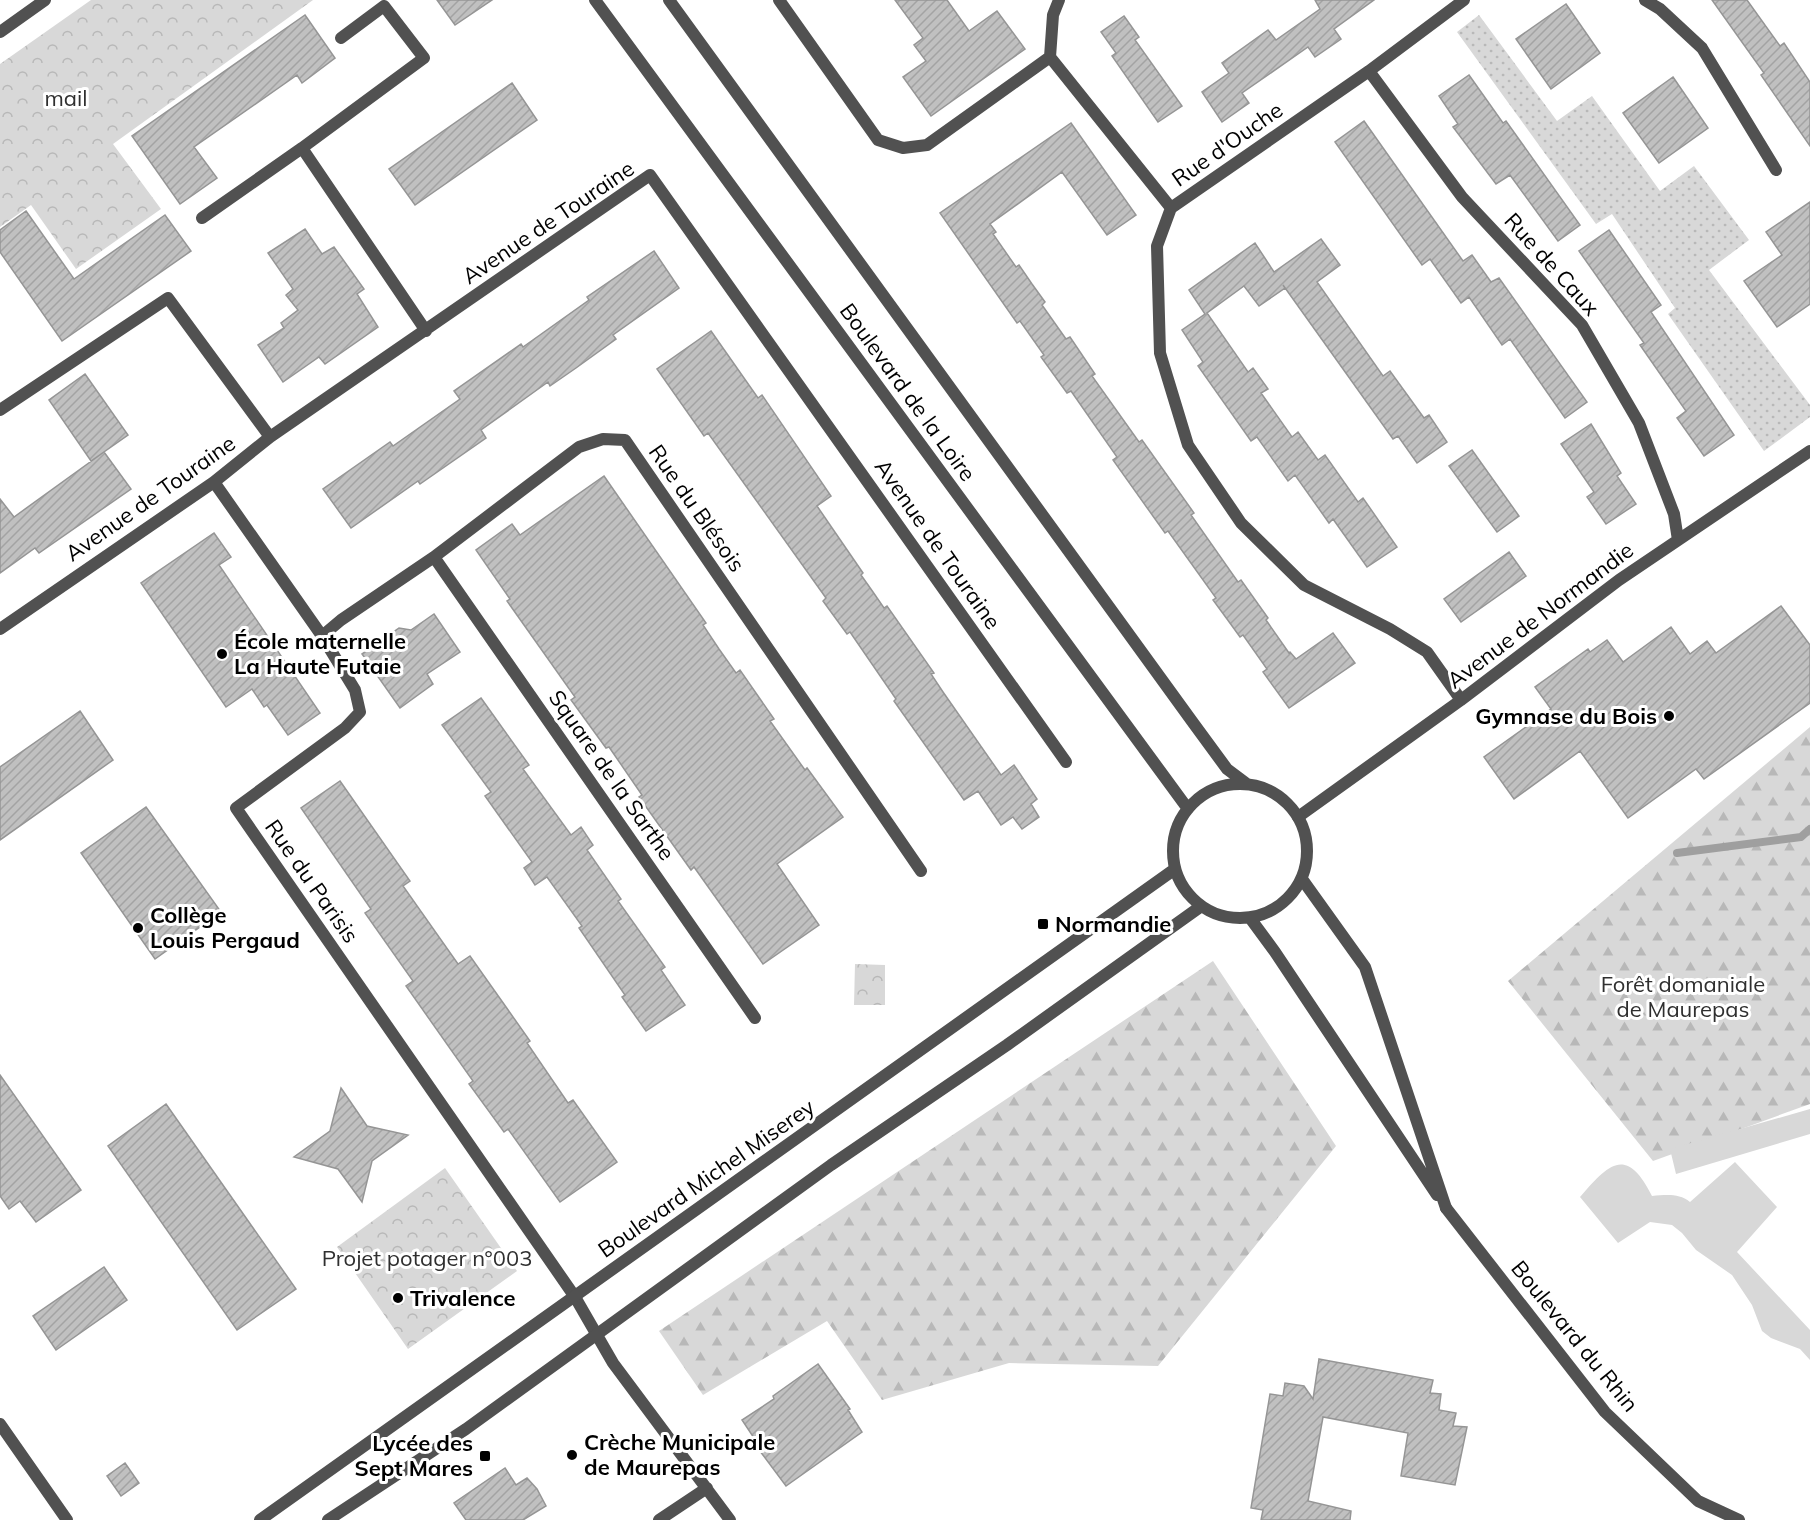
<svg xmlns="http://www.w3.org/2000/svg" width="1810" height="1520" viewBox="0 0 1810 1520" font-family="Mulish,sans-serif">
<defs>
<pattern id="grass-dots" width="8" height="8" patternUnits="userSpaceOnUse" patternTransform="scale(1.5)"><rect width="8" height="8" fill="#d8d8d8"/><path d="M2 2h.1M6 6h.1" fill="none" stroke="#b8b8b8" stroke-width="1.8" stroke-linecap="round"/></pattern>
<pattern id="forest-firs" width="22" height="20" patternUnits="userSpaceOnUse" patternTransform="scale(1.5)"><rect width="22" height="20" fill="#d8d8d8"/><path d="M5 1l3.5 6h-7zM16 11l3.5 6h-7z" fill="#b8b8b8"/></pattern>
<pattern id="park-crowns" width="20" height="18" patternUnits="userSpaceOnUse" patternTransform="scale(1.5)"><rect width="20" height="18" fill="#d8d8d8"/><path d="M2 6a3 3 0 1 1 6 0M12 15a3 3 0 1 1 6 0" fill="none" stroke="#b8b8b8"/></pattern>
<pattern id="building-hatch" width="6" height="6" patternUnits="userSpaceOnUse" patternTransform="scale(1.5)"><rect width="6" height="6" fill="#c0c0c0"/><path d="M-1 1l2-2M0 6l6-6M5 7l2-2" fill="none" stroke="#a3a3a3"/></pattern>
</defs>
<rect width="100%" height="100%" fill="#fff"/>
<path fill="url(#grass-dots)" d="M1479,15l78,106 35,-25 68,95 34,-25 55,74 -40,30 101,135v12l-46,34 -96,-137 7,-6 -63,-94 -16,10 -139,-192z"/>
<path fill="url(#forest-firs)" d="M1810,727v377l-157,57 -145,-180z
M1213,961l123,185 -178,220 -149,-3 -127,37 -55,-79 -124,74 -44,-64z"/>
<path fill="url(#park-crowns)" d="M91,0h222l-200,144 48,65 -85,60 -45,-64 -31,22v-163z
M855,964l30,1v40h-31z
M445,1168l72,103 -109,78 -71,-102z"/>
<path fill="#d8d8d8" d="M1810,1109v25l-134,40 -6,-25z
M1735,1162l42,45 -40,45 73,78v30l-10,-11 -29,-11 -9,-7 -10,-26 -20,-30 -36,-25 -14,-17 -10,-8 -22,-3 -32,21 -38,-46c28,-32 46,-53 72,-1 14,-1 27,-3 38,6z"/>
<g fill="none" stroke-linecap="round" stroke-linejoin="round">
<path stroke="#9f9f9f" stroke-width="8" d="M1677,853l124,-16 9,-8"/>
</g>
<path fill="url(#building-hatch)" stroke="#959595" stroke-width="1.5" d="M437,0h55l-37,25z
M895,0h52l22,31 28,-20 28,38 -94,67 -28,-39 23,-16 -12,-16 9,-7z
M1315,0h59l-40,29 7,10 -26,18 -7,-10 -66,46 7,10 -27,19 -20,-30 27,-19 -7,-10 46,-33 8,10 44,-31z
M1712,0h35l33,46 4,-3 26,39v64l-49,-71 3,-2z
M1566,4l34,49 -49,36 -35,-50z
M305,15l30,43 -33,25 -5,-8 -103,72 23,31 -37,26 -48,-68z
M1124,16l15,21 -4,3 47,66 -24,16 -46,-66 4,-3 -15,-21z
M1469,75l34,48 3,-2 74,104 -22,16 -48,-66 -14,9 -43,-57 5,-3 -19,-28z
M1673,77l35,51 -49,35 -36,-50z
M512,83l25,37 -122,85 -26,-36z
M1364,121l99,140 9,-6 19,27 8,-4 88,124 -22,16 -55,-79 -8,6 -33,-48 -8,6 -31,-44 -8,6 -87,-123z
M1071,123l65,92 -29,20 -45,-63 -72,52 6,8 -3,2 23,33 3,-2 13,19 13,18 -3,3 24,34 4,-2 25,37 -3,2 47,66 3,-2 52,73 -3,2 47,67 3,-2 27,38 -2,2 23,33 1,-1 6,7 37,-26 22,30 -66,45 -26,-36 4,-3 -24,-34 -3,2 -13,-18 -14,-19 3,-2 -48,-67 -3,2 -52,-73 4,-3 -46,-66 -4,2 -26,-36 3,-2 -24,-34 -3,2 -77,-110z
M1810,202v102l-33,23 -33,-46 38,-26 -16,-23z
M26,211l48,68 91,-64 26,36 -129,90 -62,-89v-22z
M305,229l17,25 12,-7 30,42 -7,5 21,33 -53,37 -6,-7 -36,25 -25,-37 26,-17 -3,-5 17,-13 -12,-15 7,-6 -25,-36z
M1609,230l52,75 -10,7 83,123 -30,21 -27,-38 9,-7 -46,-66 4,-2 -65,-92z
M1321,239l19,26 -23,17 66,94 7,-5 34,47 5,-3 18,27 -30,21 -19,-27 -5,3 -110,-154 2,3 -26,18 -15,-20 -37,27 41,59 5,-4 15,21 -7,4 31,44 6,-5 20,28 7,-5 33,47 5,-4 34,49 -30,20 -34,-48 -4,4 -34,-48 -7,6 -31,-44 -6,4 -53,-75 5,-4 -21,-32 23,-16 -16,-24 66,-47 19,29z
M654,251l25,37 -66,47 3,4 -40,29 -26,18 -2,-4 -67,48 5,8 -66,46 -2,-3 -67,47 -28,-39 67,-47 3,4 67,-47 -6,-8 67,-47 2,3 66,-47 -2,-3z
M711,331l47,67 4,-3 69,101 -14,10 46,67 -2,2 12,17 11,16 3,-2 47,67 -3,1 12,18 58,83 13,-10 23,34 -6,5 8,13 -17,12 -9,-12 -12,8 -23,-34 -14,9 -70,-99 2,-2 -46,-67 -3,2 -24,-33 3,-3 -118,-165 -4,3 -47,-67z
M85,374l43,61 -37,26 -42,-61z
M1591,424l30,49 -4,3 19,28 -30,20 -19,-27 7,-5 -33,-48z
M1472,450l47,66 -22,16 -48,-66z
M104,452l27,37 -92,64 -4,-5 -35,25v-74l14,18z
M604,476l102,147 -3,2 16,24 17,24 4,-3 34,49 -4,2 35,49 2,-2 36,49 -66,47 42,61 -56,39 -69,-97 -3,3 -52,-73 3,-2 -33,-48 -3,1 -35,-48 4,-3 -68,-96 3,-2 -34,-49 36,-26 8,11z
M214,533l17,24 -12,8 101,148 -32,22 -21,-30 -3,2 -12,-18 -26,18 -85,-124z
M1509,552l17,24 -65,46 -17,-23z
M1781,606l29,39v58l-106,76 -8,-10 -68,49 -48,-67 -66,48 -30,-42 67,-48 -16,-22 53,-38 2,3 17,-12 16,22 48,-35 19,27 17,-13 9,12z
M434,614l26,38 -33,22 6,10 -33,24 -38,-54 37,-26 12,2z
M481,698l48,67 -6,4 48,66 10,-8 12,18 -6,5 34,49 -3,2 47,66 -4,3 24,35 -39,26 -24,-34 3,-2 -46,-67 3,-2 -35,-49 -12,8 -11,-17 8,-6 -47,-66 6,-4 -49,-67z
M80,711l33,49 -113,80v-73z
M340,781l70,100 -7,5 55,78 12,-8 60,85 -3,2 41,60 5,-3 44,62 -57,40 -52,-73 -4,3 -35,-48 4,-3 -67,-95 7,-5 -48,-68 6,-4 -70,-101z
M146,807l75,105 -66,47 -74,-106z
M0,1075l81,115 -45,32 -16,-21 -11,8 -9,-13z
M341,1088l26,38 41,9 -36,26 -10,41 -24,-33 -44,-12 36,-26z
M166,1104l130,185 -59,41 -129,-184z
M104,1267l23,33 -71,50 -23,-34z
M1319,1359l114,21 -3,13 11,1 -2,16 17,3 -3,13 14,1 -12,58 -54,-9 7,-43 -85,-16 -15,84 43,10 -1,9h-89l2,-10 -12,-2 19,-114 13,2 2,-13 19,3 9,13z
M818,1364l32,45 -2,1 14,22 -76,54 -32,-43 2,-2 -14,-21 32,-21 -1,-3z
M125,1463l14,20 -18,13 -14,-20z
M505,1468l11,17 11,-7 10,11 9,17 -23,14h-57l-12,-17z"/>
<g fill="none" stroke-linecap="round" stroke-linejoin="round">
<path stroke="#515151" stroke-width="12" d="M779,0l99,140 25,8 24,-3 123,-88 121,151
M1645,0l15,9 42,39 74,122
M0,32l45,-32
M341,38l43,-32 40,52 -122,90 124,183
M1050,57l3,-42 6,-15
M1369,71l93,126 120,128 57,98 35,91 4,26
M202,218l100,-70
M0,410l168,-112 102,139
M214,482l108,154 33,54 5,22 -15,16 -109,80 339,489 38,66 117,157
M434,557l321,461
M0,629l214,-147 56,-45 380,-262 416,587
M322,636l19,-16 93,-63 145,-110 24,-8 22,1 296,431
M1461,700l-34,-48 -37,-23 -86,-44 -63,-62 -53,-78 -28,-92 -3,-107 14,-38 198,-137 95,-71
M1298,817l163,-117 158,-120 191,-129
M1446,1208l159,204 93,89 41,19
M0,1424l67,96
M659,1520l48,-32"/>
<path stroke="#515151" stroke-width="12" d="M595,0l593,809
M669,0l525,724 33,45 20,15
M1173 851a67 67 0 1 1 134 0a67 67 0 1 1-134 0Z
M1302,879l63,88 81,241
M1250,918l25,34 162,243
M260,1520l915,-651
M328,1520l138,-91 365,-264 176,-120 193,-138"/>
</g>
<g fill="#000" stroke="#fff" stroke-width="2">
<circle cx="222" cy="654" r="6"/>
<circle cx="1669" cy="716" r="6"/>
<rect x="1037" y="918" width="12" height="12" rx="3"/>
<circle cx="138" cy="928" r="6"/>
<circle cx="398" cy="1298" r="6"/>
<circle cx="572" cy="1455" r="6"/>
<rect x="479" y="1450" width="12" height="12" rx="3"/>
</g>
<g text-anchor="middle" stroke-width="6" stroke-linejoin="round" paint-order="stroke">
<g font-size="22" fill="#2f2f2f" stroke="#fff">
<text x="66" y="106">mail</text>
<text x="1683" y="992">Forêt domaniale<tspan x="1683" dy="25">de Maurepas</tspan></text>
<text x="427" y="1266">Projet potager n°003</text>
</g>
<g font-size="22" fill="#000" stroke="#fff">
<text transform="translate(1227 144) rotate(-35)" y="8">Rue d'Ouche</text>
<text transform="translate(548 222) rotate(-34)" y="8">Avenue de Touraine</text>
<text transform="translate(1552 264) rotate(48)" y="8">Rue de Caux</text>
<text transform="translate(908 392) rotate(54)" y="8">Boulevard de la Loire</text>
<text transform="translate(150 498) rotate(-35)" y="8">Avenue de Touraine</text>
<text transform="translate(697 508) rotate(55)" y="8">Rue du Blésois</text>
<text transform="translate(938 544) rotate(55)" y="8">Avenue de Touraine</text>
<text transform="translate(1540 615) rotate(-37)" y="8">Avenue de Normandie</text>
<text transform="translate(612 775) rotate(55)" y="8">Square de la Sarthe</text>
<text transform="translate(312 881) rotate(55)" y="8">Rue du Parisis</text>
<text transform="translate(706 1178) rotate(-35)" y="8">Boulevard Michel Miserey</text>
<text transform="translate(1575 1336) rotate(51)" y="8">Boulevard du Rhin</text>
</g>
<g font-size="22" font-weight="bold" fill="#000" stroke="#fff" text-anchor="start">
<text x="234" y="649">École maternelle<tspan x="234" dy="25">La Haute Futaie</tspan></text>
<text x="1657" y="724" text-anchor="end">Gymnase du Bois</text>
<text x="150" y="923">Collège<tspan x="150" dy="25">Louis Pergaud</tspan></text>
<text x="1055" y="932">Normandie</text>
<text x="410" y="1306">Trivalence</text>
<text x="584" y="1450">Crèche Municipale<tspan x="584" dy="25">de Maurepas</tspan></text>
<text x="473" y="1451" text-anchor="end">Lycée des<tspan x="473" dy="25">Sept Mares</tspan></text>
</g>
</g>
</svg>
